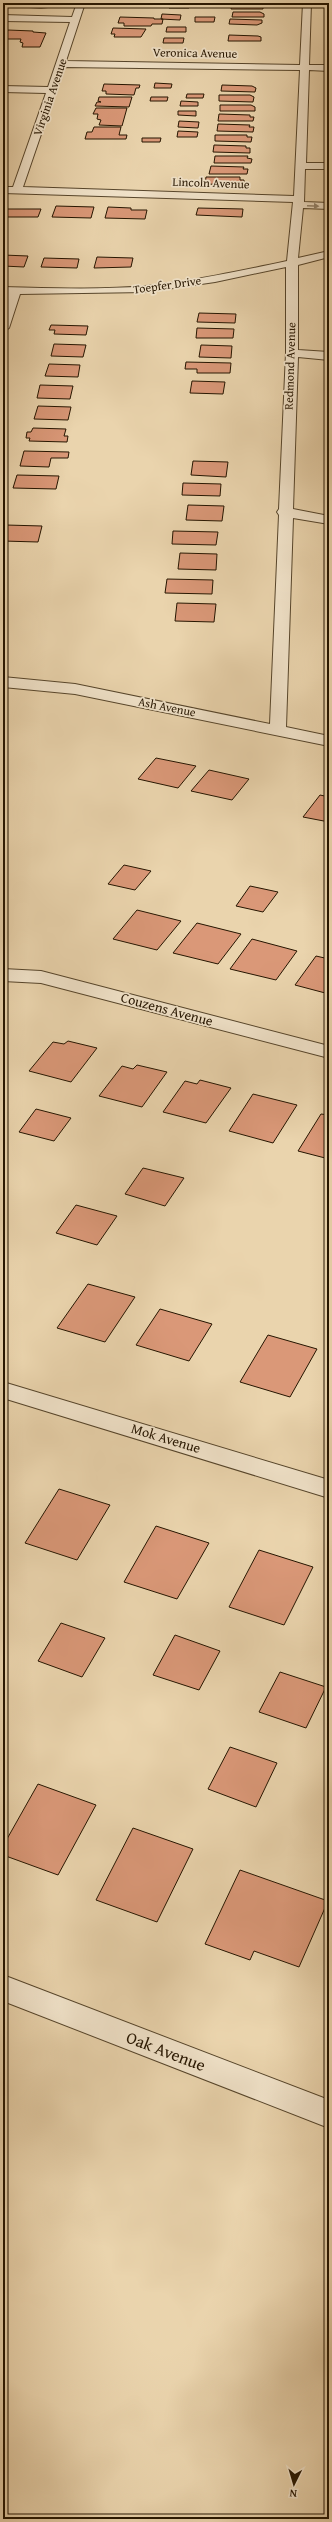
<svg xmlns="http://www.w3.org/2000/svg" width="332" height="2522" viewBox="0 0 332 2522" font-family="'Gentium Book Plus',serif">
<rect width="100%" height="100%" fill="#ead4ad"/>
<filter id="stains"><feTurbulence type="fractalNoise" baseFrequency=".005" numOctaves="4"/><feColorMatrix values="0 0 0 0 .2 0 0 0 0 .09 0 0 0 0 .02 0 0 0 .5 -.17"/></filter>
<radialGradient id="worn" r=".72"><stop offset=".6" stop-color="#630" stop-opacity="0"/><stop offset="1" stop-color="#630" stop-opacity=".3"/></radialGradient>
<path fill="#da9878" stroke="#251500" d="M3,3h10l-1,4h-9z
M19,3h38l-2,4 -14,1 -24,-1z
M170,3h20l-1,5h-20z
M196,3h19l-1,3h-19z
M232,4h27l4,2v3h-32z
M233,12h27l4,2v3h-32z
M162,14l19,1 -1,5 -19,-1z
M120,17l34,1v1h9l-1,5h-10l-1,2h-27v-3h-6z
M195,17h20l-1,5h-19z
M230,19l32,1v3l-5,2 -28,-1z
M167,27h19v5h-20z
M113,28l33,1 -5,8h-27l1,-3h-4z
M8,30l25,1v1l13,1 -6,14h-18l1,-4 -3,-1 1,-3h-17z
M229,35l29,1 3,1v4h-33z
M164,38h20l-1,5h-20z
M155,83l17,1 -1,4h-17z
M104,84l36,1 -1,3h-3l-2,7 -28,-1v-3h-4z
M222,85l30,1 4,2 -1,4 -34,-1z
M187,94h17l-1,4h-17z
M219,95h31l4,2 -1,5 -34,-1z
M99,97h33l-3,10 -34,-1 2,-4h4l-3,-1z
M151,97h17l-1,4h-17z
M181,101l17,1v4h-18z
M220,105h31l4,2v4h-35z
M96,108h31l-5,18 -23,-1 2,-5 -4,-1 1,-5h-5z
M178,111h18v5l-18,-1z
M219,114l31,1v2h4l-1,4h-35z
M179,121l20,1 -1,6 -20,-1z
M218,124l32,1 -1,2h5l-1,5 -36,-1z
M94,127h27l-2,8h8l-1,4h-41l2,-7h5z
M178,131l20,1 -1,5h-20z
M215,135h32v2h5l-1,5 -36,-1z
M142,138h19l-1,4h-18z
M214,145l32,1v2h4v5l-37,-1z
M215,156h33l-1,2 5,1 -1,4h-37z
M211,166l33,1 -1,2h5l-1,5h-38z
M206,177h34v3h4v5l-39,-1z
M56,206l38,1 -3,11 -39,-1z
M108,207l23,1v2h16l-2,9 -40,-1z
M198,208l45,1 -1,8 -46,-2z
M3,209h38l-3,8h-35z
M3,255l25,1 -4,11 -21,-1z
M97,257l36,1 -2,9 -37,1z
M44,258l35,1 -2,9 -36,-1z
M199,313l37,1 -1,9 -38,-1z
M51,325l37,1 -2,9 -32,-1 1,-4h-6z
M197,328l37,1 -1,9h-37z
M54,344l32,1 -3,12 -32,-1z
M201,345l31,1 -1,12 -32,-1z
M186,362l45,1 -1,10h-33v-4h-12z
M49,364l31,1 -2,12 -33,-1z
M192,381l33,1 -2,12 -33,-1z
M40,385l33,1 -3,13 -33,-1z
M38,406l33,1 -3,13 -34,-1z
M33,428l33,1 -2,7h4l-1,6 -38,-1 1,-3h-4l1,-6h4z
M24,451l45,1 -1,6h-17l-2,9 -29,-1z
M193,461l35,1 -2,15 -35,-2z
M17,475l42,1 -3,13 -43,-1z
M183,483l38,1 -1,12 -38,-1z
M188,505l36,1 -2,15 -36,-1z
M6,525l36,1 -4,16 -35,-1z
M173,531l45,1 -2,13 -44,-1z
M180,553l37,1 -1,16 -38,-1z
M167,579l46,1 -1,14 -47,-1z
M177,603l39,1 -2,18 -39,-1z
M156,758l40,8 -18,22 -40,-9z
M209,770l40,9 -17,21 -41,-9z
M320,795l9,2v25l-26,-5z
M124,865l27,6 -16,19 -27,-6z
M250,886l28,6 -15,20 -27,-6z
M137,910l44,11 -24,29 -44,-11z
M197,923l44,11 -23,30 -45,-11z
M252,939l45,12 -21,29 -46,-11z
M316,956l13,3v35l-34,-9z
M68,1041l29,7 -26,34 -42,-11 24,-29 11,2z
M137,1065l30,7 -25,35 -43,-11 23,-30 11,3z
M200,1080l31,8 -25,35 -43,-11 22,-31 12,3z
M253,1094l44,11 -24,38 -44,-12z
M36,1109l35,9 -17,23 -35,-9z
M321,1114l8,1v44l-31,-8z
M143,1168l41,10 -19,28 -40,-12z
M76,1205l41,11 -20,29 -41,-12z
M88,1284l47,13 -30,45 -48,-14z
M160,1309l52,15 -23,37 -53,-16z
M268,1335l49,14 -27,48 -50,-15z
M59,1489l51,16 -33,55 -52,-17z
M156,1526l53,17 -32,56 -53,-17z
M259,1550l54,17 -29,58 -55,-18z
M61,1623l44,15 -23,39 -44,-16z
M175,1635l45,16 -21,39 -46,-15z
M280,1672l46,15 -20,41 -47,-16z
M230,1747l47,16 -21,44 -48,-18z
M38,1784l58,21 -38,70 -55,-20v-9z
M133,1828l60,21 -36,73 -61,-22z
M240,1870l88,31 -29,66 -45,-16 -4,9 -45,-16z"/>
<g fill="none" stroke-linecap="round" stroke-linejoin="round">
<defs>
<path id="minor" d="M77,3h8l-19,58 234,4 3,-62h8l-2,62h20v6l-20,-1 -3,93h23v6h-24l-1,33 25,1v6l-26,-1 -5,50 31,-7v6l-31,8v85l31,2v8l-31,-3 -5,152 36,7v8l-36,-6 -7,209 43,9v10l-254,-52 -72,-7v-10l72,7 195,40 9,-209 -2,-3 2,-3 7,-156v-86l-71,15 -69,10 -126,2 -11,34 -6,4v-23l5,-15 -5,-1v-6c47,1 95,3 143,-1 47,-5 94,-15 141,-25l6,-59 -290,-9v-6h10l33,-94 -43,-1v-6l45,1 22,-65 -67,-1v-6l69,2zM64,67l236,3 -6,126 -271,-9z
M3,969l38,2 288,75v12l-288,-75 -38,-2z
M3,1382l326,98v18l-326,-100z
M3,1975l326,125v28l-326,-127z"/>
</defs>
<use href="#minor" stroke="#56452b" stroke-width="2"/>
<use href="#minor" fill="#f1e3ca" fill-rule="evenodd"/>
</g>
<defs><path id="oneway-solid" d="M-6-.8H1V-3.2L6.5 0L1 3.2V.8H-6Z"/></defs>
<use fill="#95866f" href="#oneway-solid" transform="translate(313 206) rotate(2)"/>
<g text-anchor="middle" stroke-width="3.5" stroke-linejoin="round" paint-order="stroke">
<g font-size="12" fill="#251500" stroke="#f1e3ca">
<text transform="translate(195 53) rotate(1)" y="4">Veronica Avenue</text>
<text transform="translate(50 97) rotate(-71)" y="4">Virginia Avenue</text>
<text transform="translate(211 183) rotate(2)" y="4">Lincoln Avenue</text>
<text transform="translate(167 285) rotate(-8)" y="4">Toepfer Drive</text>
<text transform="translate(290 366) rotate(-88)" y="4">Redmond Avenue</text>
<text transform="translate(167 707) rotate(11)" y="4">Ash Avenue</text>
</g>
<g font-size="14" fill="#251500" stroke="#f1e3ca">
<text transform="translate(167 1009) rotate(15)" y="5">Couzens Avenue</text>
<text transform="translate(166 1438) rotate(17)" y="5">Mok Avenue</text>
</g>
<g font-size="17" fill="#251500" stroke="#f1e3ca">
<text transform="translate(166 2051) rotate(21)" y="6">Oak Avenue</text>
</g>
</g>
<rect width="332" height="2522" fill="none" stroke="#ead4ad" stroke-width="16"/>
<rect x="4" y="4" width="324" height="2514" fill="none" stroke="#251500" stroke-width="2"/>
<rect x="8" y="8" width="316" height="2506" fill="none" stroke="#251500"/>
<g transform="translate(294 2484) rotate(185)" stroke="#f1e3ca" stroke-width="3" paint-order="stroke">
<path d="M0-3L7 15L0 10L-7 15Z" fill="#251500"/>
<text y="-6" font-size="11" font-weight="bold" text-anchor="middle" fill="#251500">N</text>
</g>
<rect width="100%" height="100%" filter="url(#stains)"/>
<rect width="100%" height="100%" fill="url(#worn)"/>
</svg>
